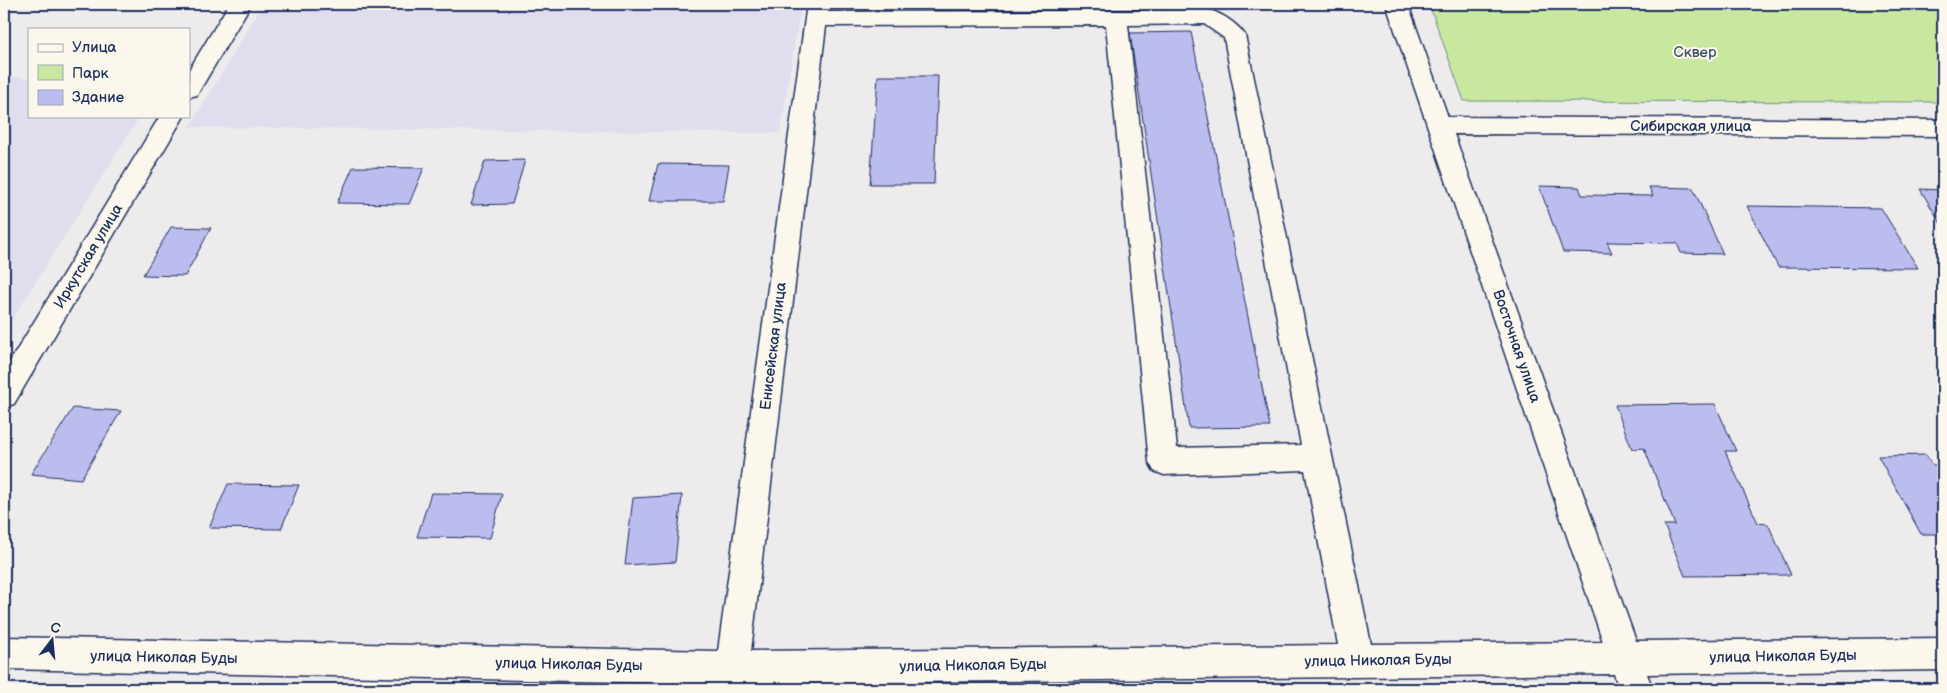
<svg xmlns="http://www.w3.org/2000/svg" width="1947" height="693" viewBox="0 0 1947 693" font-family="'Balsamiq Sans',sans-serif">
<rect width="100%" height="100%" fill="#eeebed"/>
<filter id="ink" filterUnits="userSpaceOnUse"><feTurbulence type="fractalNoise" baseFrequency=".02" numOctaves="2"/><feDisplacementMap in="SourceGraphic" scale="10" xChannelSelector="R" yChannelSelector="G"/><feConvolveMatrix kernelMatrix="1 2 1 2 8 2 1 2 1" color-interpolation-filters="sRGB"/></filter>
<g filter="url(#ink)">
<path fill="#dfddee" d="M263,4h538l-21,129 -590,-6z
M4,77l25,1v38h111l-136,216z"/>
<path fill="#c8e8a0" stroke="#728c7f" d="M1429,4h514v98l-479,-1z"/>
<path fill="#bbbdef" stroke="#1b2f5e" d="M1191,32l79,395 -81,1 -59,-395z
M878,76h60l-4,108h-64z
M525,160l-13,44 -41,1 14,-44z
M658,164l71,1 -6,36h-74z
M353,167l71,1 -15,36 -72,-1z
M1539,186l40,1 3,8 71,1 -4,-9 44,1 30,66 -42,-1 -4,-10 -70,-1 5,11 -49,-1z
M1920,189l23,1v37z
M1747,206l134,2 37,60 -140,-1z
M171,227l40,1 -26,48 -42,-1z
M1715,404l21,47h-11l33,72 10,1 23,51 -106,1 -21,-51h11l-31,-77 -12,1 -17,-44z
M73,408l48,3 -40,68 -50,-5z
M1926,455l6,10h11v69h-22l-43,-78z
M228,484l71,1 -18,44 -72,-1z
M431,493l71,1 -12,44 -73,-1z
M682,495l-7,67 -50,3 8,-67z"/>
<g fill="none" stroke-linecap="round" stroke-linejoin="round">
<defs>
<path id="minor" d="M229,4h22l-54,91 -8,2v-27z
M807,4h22l-1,8 381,-2c12,3 29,14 36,25l126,609 232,-2 -217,-638h22l40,113 495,3v16l-489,-2 182,507 307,-3v32l-296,4 6,15h-34l-5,-15 -867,10v5h-34l1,-5 -710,-15v-32l714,14zM1204,24l20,14 77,407 -124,3 -49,-423zM1106,25l43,437 5,9 10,4 141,-5 33,175 -587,6 75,-625z
M160,116h24l-170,288 -10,3v-36z"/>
</defs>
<use href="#minor" stroke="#1b2f5e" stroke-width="3"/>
<use href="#minor" fill="#fbf7ec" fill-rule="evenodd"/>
</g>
</g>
<g text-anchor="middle" stroke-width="4" stroke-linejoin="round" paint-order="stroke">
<g font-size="15" fill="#3e546b" stroke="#fbf7ec">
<text x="1695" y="57">Сквер</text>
</g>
<g font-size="15" fill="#1b2f5e" stroke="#fbf7ec">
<text x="1691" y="131">Сибирская улица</text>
<text transform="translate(88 256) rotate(-59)" y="5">Иркутская улица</text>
<text transform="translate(773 346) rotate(-83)" y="5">Енисейская улица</text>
<text transform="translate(1517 346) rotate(71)" y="5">Восточная улица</text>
<text transform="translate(1783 656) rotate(-1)" y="5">улица Николая Буды</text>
<text transform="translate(164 657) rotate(1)" y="5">улица Николая Буды</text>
<text transform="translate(1378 660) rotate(-1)" y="5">улица Николая Буды</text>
<text transform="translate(569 664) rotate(1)" y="5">улица Николая Буды</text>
<text transform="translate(973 665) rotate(-1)" y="5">улица Николая Буды</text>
</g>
</g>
<rect width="1947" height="693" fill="none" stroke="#fbf7ec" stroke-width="20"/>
<rect x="10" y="10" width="1927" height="673" fill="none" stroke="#1b2f5e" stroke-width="2" filter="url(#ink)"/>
<rect x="28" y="28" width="162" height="90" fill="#fbf7ec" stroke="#a1a7b3"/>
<rect x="38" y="44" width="25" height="8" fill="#fbf7ec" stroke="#a1a7b3"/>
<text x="72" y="52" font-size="15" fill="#1b2f5e">Улица</text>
<rect x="38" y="65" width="25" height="15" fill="#c8e8a0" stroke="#a1a7b3"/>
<text x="72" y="78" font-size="15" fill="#1b2f5e">Парк</text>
<rect x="38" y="90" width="25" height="15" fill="#bbbdef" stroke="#a1a7b3"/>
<text x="72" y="102" font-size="15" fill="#1b2f5e">Здание</text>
<g transform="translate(52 640) rotate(16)" stroke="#fbf7ec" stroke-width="4" paint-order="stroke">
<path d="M0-4L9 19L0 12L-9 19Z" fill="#1b2f5e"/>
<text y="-8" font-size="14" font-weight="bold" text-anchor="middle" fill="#1b2f5e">С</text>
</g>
</svg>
